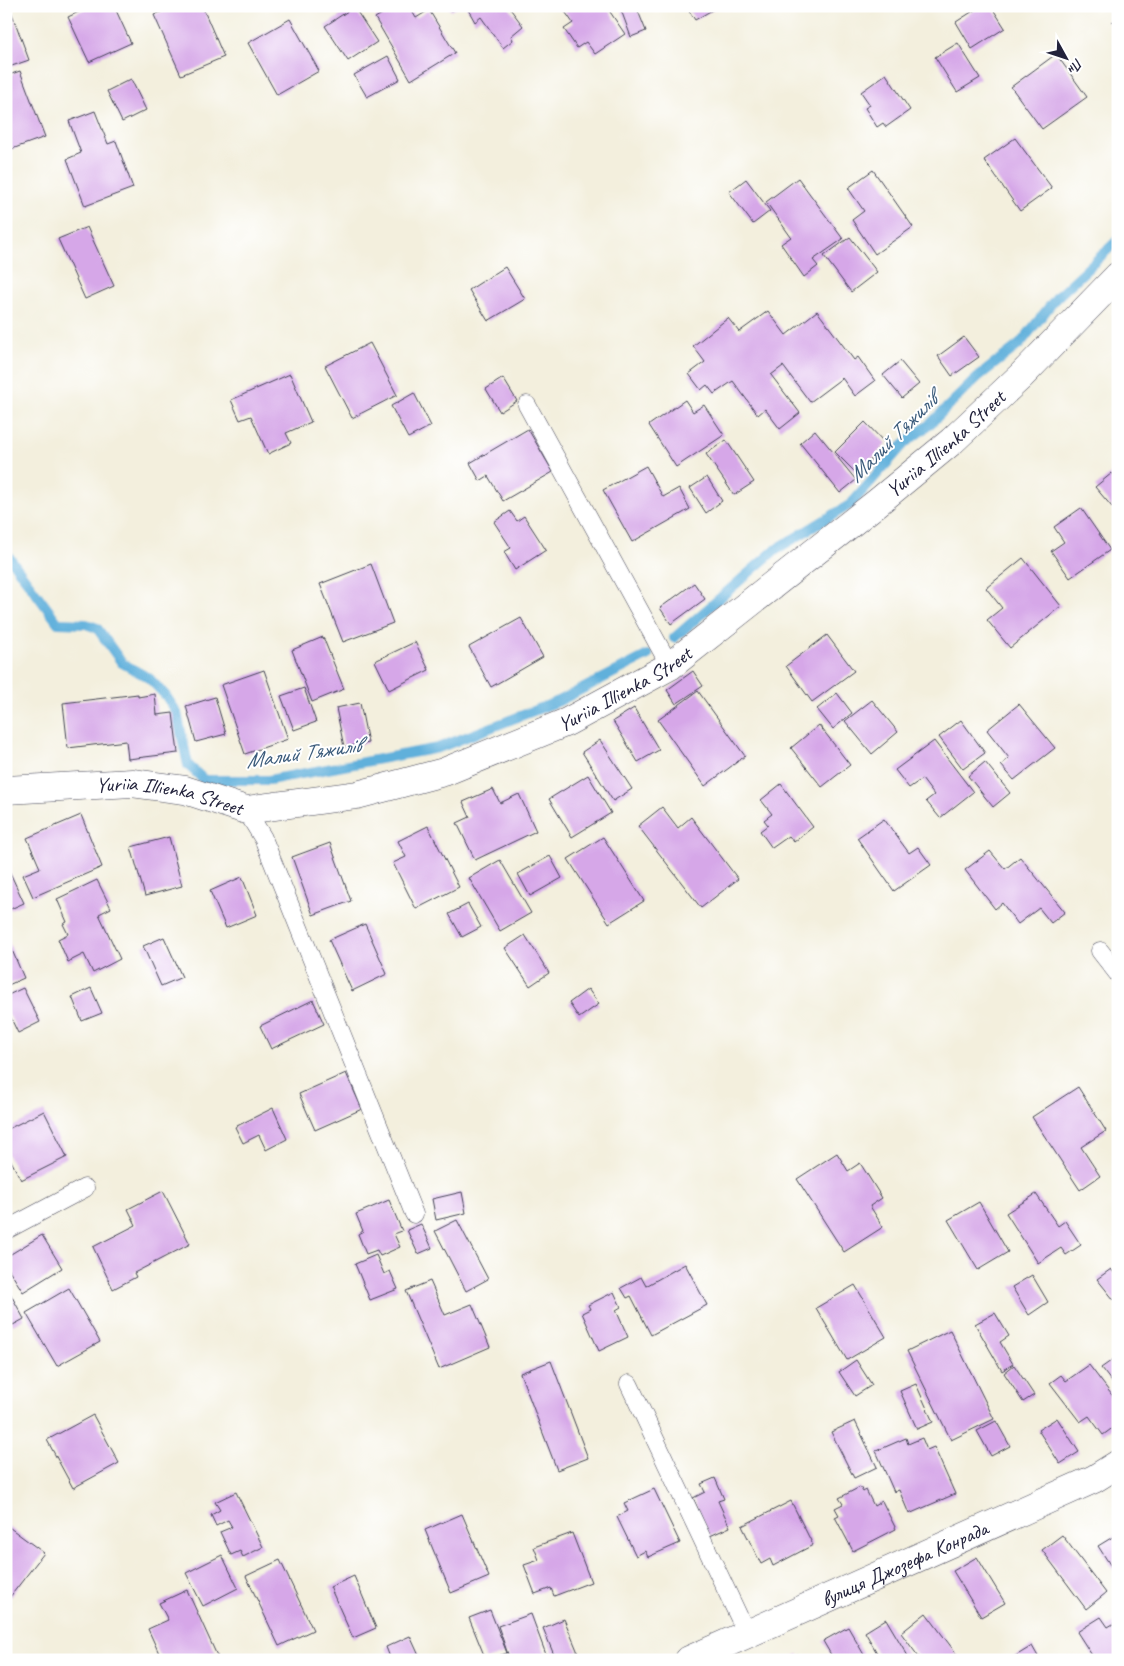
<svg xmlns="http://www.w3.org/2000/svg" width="1124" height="1666" viewBox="0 0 1124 1666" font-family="Caveat,sans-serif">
<rect width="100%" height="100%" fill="#fff"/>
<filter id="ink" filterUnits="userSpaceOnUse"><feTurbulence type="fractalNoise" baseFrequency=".02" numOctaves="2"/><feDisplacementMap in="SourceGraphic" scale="10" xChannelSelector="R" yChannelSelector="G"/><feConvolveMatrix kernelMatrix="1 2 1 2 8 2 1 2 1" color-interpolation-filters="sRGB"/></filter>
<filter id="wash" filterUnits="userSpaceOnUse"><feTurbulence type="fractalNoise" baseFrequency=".0096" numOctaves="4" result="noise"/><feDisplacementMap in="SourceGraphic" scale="20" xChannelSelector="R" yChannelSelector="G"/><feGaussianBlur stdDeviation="1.12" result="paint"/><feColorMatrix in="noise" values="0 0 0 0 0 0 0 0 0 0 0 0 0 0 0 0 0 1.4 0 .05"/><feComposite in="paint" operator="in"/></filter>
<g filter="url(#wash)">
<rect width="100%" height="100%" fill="#f3efdd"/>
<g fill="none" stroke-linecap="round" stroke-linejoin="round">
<path stroke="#61b0db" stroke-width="10" d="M6,553l52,70 28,1 11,4 25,35 27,15 17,18 11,17 11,52 16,15h65l169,-32 121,-47 89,-46
M674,638l101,-88 76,-46 54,-61 25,-19 49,-48 41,-32 36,-46 62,-58"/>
</g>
<g id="blocks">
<path fill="#d6a7e8" d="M91,6h23l17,37 -42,19 -21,-45z
M161,6h41l22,51 -43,18 -27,-60 9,-4z
M323,6h13l-11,5z
M395,6h14l7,12 13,-8 26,43 -44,27 -36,-62z
M448,6h12l-9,5z
M466,6h42l15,20 -12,10 2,4 -10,8 -22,-31 -6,5z
M561,6h45l19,28 -30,20 -9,-12 -9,6 -13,-19 9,-6z
M630,6h6l10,25 -15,6 -10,-27z
M686,6h33l-24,14z
M981,6h10l14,22 -33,21 -16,-27z
M354,7l23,35 -29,19 -23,-35z
M11,11l18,49 -23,8v-55z
M1118,18v11l-6,-7z
M290,19l29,52 -42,24 -29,-52z
M958,43l22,35 -23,14 -22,-35z
M1056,54l31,43 -45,32 -31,-42z
M388,56l12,23 -33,18 -13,-22z
M20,71l25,66 -33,12 -6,-16v-57z
M886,74l24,36 -24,17 -3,-4 -6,4 -12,-19 5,-3 -9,-13z
M131,79l15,31 -24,12 -15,-31z
M95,111l13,33 8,-3 17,47 -48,18 -18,-47 14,-6 -12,-32z
M1015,138l37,50 -32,23 -36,-51z
M873,170l40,57 -38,27 -23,-34 12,-9 -16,-23z
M798,178l45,61 -30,21 5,6 -14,11 -23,-33 10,-7 -25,-35z
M746,179l24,32 -17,13 -24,-32z
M87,227l27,59 -29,13 -27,-60z
M850,237l27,35 -26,20 -27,-36z
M505,267l20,32 -37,22 -19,-31z
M768,311l18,24 31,-24 37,49 4,-3 17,24 -20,15 -13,-18 -32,24 -27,-36 -12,9 29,38 -20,16 -15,-20 -7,6 -25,-34 -19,13 -7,-9 -6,5 -12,-16 16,-12 -12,-16 35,-28 11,14z
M964,337l15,20 -27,19 -14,-20z
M370,343l27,52 -45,23 -27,-52z
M900,361l19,23 -17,14 -19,-23z
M290,374l21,48 -25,11 5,10 -23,11 -17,-38 -11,4 -9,-20z
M503,378l14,23 -17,11 -14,-23z
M414,393l17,33 -23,12 -17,-32z
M685,400l8,12 11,-7 20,30 -48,32 -27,-42z
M865,422l21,22 -29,30 -22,-22z
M528,429l25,43 -50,29 -15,-25 -8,5 -10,-18z
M815,430l41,50 -16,13 -40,-50z
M726,440l28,42 -20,13 -28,-41z
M646,466l17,31 16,-9 11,21 -58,33 -29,-52z
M1112,473l6,7v34l-23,-27z
M707,477l15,24 -16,12 -16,-25z
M1081,508l29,42 -40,28 -19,-27 13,-9 -10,-15z
M510,511l7,10 7,-5 22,34 -31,20 -11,-18 7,-4 -17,-26z
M1023,558l38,48 -51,42 -23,-28 15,-12 -16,-20z
M371,564l22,59 -50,19 -23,-58z
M694,583l11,16 -34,25 -11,-16z
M521,618l22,39 -52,30 -22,-40z
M827,635l27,36 -42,31 -26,-36z
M323,637l21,52 -32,13 -20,-52z
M415,642l14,28 -40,20 -14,-29z
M264,670l24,69 -43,15 -24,-69z
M693,671l10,15 -27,18 -9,-14z
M304,688l12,34 -22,8 -13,-34z
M698,691l47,65 -40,30 -47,-66z
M837,693l15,20 -19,16 -16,-20z
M138,694v3l17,-3 2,21 16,-2 5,40 -50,6 -2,-18 -58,7 -5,-45z
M215,697l11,37 -30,8 -10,-36z
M872,700l26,32 -26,22 -27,-33z
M360,703l8,40 -24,4 -8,-39z
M1019,704l36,44 -41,32 -13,-15 8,-7 -22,-28z
M634,708l25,42 -21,12 -25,-41z
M961,720l24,33 -22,16 -24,-32z
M819,725l31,40 -28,22 -31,-39z
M600,740l32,49 -19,12 -31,-49z
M934,741l39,51 -33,26 -14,-17 8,-6 -12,-16 -13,9 -14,-18z
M985,762l25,31 -17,14 -25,-31z
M588,775l23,38 -39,24 -23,-38z
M781,784l32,43 -19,15 -5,-6 -17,12 -12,-17 8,-6 -4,-5 8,-6 -11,-14z
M493,789l7,14 19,-9 17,37 -61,29 -18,-37 13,-6 -7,-15z
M662,807l16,21 13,-11 47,62 -37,29 -63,-82z
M81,815l21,52 -69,30 -10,-22 17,-7 -13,-30z
M884,819l25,34 9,-6 13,18 -37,26 -37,-53z
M428,826l31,61 -43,22 -23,-46 13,-6 -8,-16z
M169,837l13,49 -37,10 -14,-49z
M603,837l41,64 -35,22 -41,-64z
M330,843l21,58 -38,14 -21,-58z
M990,851l15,18 15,-12 45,55 -14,11 -12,-15 -21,16 -16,-21 -7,6 -30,-39z
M550,856l12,22 -32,18 -12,-22z
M500,860l31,53 -31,18 -31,-53z
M6,864l18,39 -18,8z
M242,877l15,38 -31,13 -16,-37z
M97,880l14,28 -12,6 21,45 -27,14 -9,-19 -16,8 -10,-23 10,-5 -5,-10 4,-2 -10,-23z
M468,904l13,23 -19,10 -13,-23z
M365,924l22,50 -35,17 -23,-51z
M525,935l24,38 -19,13 -25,-38z
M6,936l18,42 -18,8z
M164,937l18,40 -21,9 -18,-40z
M23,988l17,34 -22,11 -12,-25v-12z
M91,988l11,25 -20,8 -10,-24z
M588,989l11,15 -20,14 -10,-15z
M313,1000l11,24 -53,25 -11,-23z
M346,1073l16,36 -47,21 -16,-36z
M1078,1087l28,44 -25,16 19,29 -20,14 -48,-73z
M273,1108l14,31 -21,11 -7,-15 -16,8 -8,-16z
M44,1111l23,46 -46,23 -15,-29v-21z
M837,1153l11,18 12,-8 22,35 -12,8 13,21 -39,25 -47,-73z
M163,1191l27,53 -56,29 2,4 -23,12 -20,-42 43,-22 -8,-16z
M462,1192l4,21 -30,7 -4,-21z
M1036,1194l22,32 7,-5 16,24 -15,10 -5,-7 -23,15 -32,-50z
M389,1200l13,31 -8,3 6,13 -20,9 -3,-6 -11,4 -8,-20 5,-3 -7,-17z
M979,1202l29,50 -30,18 -30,-50z
M457,1220l31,59 -22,12 -31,-60z
M421,1224l11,24 -14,6 -11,-24z
M42,1235l20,33 -39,24 -17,-27v-8z
M376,1255l8,19 6,-3 8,18 -28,11 -15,-36z
M685,1264l22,41 -56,30 -20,-39 -4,2 -6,-10 20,-11 5,9z
M1111,1269l7,9v27l-21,-26z
M1032,1275l16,27 -19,13 -17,-28z
M430,1281l15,34 27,-11 18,43 -51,22 -33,-78z
M855,1285l31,52 -39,23 -31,-52z
M69,1288l31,54 -43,24 -31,-53z
M614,1292l7,15 -5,3 12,27 -29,14 -17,-38 8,-4 -2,-4z
M10,1293l14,26 -11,6 -7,-11v-19z
M995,1313l14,23 -9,6 13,22 -11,7 -27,-47z
M950,1330l44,89 -43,21 -44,-89z
M1118,1356v34l-17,-22z
M856,1360l16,25 -17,11 -16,-24z
M551,1361l37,97 -31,12 -37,-97z
M1014,1365l20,30 -11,7 -19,-29z
M1089,1365l29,38v21l-15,11 -14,-19 -9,6 -30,-39 11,-8 5,6z
M916,1384l17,38 -16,7 -17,-38z
M93,1415l26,48 -46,25 -26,-48z
M1057,1418l22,34 -19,12 -22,-34z
M855,1421l22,46 -23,11 -23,-46z
M996,1421l14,25 -19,10 -14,-25z
M906,1438l2,6 14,-6 5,12 7,-3 21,47 -46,20 -10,-24 -5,2 -18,-41z
M715,1478l9,21 -6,2 12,26 -20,9 -17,-38 12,-6 -4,-8z
M860,1487l3,5 3,-2 8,16 8,-5 14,28 -43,22 -18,-34 4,-2 -4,-7 8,-4 -4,-6z
M654,1489l26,54 -32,14 -3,-6 -9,5 -19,-39 11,-6 -4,-8z
M236,1492l27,55 -20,10 -3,-6 -9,4 -11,-23 12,-5 -4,-7 -12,6 -5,-11 9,-5 -5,-8z
M791,1501l22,44 -40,21 -3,-7 -9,5 -19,-38z
M462,1514l27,63 -38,16 -26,-63z
M6,1525l38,28 -38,49z
M572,1533l19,49 -37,14 -3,-8 -16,6 -11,-29 15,-5 -5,-13z
M1062,1535l44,58 -20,16 -44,-59z
M1116,1535l2,3v39l-20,-31z
M222,1555l16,33 -35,18 -17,-33z
M977,1557l28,46 -24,14 -28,-46z
M280,1560l33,70 -34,16 -33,-70z
M354,1576l22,52 -23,10 -23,-51z
M187,1590l32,70h-57l-14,-31 20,-9 -9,-17z
M490,1610l17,43 -21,7 -17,-42z
M926,1613l35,47h-40l-20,-27z
M531,1614l17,46h-38l-12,-34z
M1101,1617l7,10 10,-6v39h-23l-18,-28z
M564,1619l15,36 -11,5h-12l-13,-32z
M886,1619l22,37 -6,4h-21l-16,-28z
M848,1627l19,33h-33l-11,-19z
M410,1636l11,24h-30l-5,-13z
M1032,1646l8,14h-31z
M798,1654l4,6h-14z"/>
</g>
</g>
<g filter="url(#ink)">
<use href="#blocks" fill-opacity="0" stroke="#414153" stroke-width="1"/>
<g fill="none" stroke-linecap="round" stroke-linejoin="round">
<defs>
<path id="service" d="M527,405l143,261
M246,810l17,28 151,376
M1100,951l18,23
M6,1230l79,-42
M629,1384l118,250"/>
<g id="minor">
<path id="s1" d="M6,790l126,-7 53,7 61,20 111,-15 87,-23 123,-50 103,-56 208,-164 74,-61 69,-65 97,-100"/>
<path id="s2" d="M689,1660l405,-181 24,-15"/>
</g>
</defs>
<use href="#service" stroke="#414153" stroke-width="19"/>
<use href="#minor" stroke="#414153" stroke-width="29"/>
<use href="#service" stroke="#fff" stroke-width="18"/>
<use href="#minor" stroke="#fff" stroke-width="28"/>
</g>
</g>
<g text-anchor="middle" stroke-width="4" stroke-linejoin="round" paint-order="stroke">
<g font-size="21" fill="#22223b" stroke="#fff">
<text dy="7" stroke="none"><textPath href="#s1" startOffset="1050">Yuriia Illienka Street</textPath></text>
<text dy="7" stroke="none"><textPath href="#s1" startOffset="645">Yuriia Illienka Street</textPath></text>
<text dy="7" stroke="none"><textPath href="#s1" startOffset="165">Yuriia Illienka Street</textPath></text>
<text dy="7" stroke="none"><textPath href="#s2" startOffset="236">вулиця Джозефа Конрада</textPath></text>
</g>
<g font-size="22" font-style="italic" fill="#3b5b7b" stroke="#fff">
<text transform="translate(892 437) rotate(-45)" y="8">Малий Тяжилів</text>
<text transform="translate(303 752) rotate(-8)" y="8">Малий Тяжилів</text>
</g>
</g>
<rect width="1124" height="1666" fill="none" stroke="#fff" stroke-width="25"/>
<g transform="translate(1066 58) rotate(130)" stroke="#ffffff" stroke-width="4" paint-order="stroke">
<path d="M0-4L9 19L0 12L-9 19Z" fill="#22223b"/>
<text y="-8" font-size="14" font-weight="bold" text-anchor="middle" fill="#22223b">Пн</text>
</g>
</svg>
